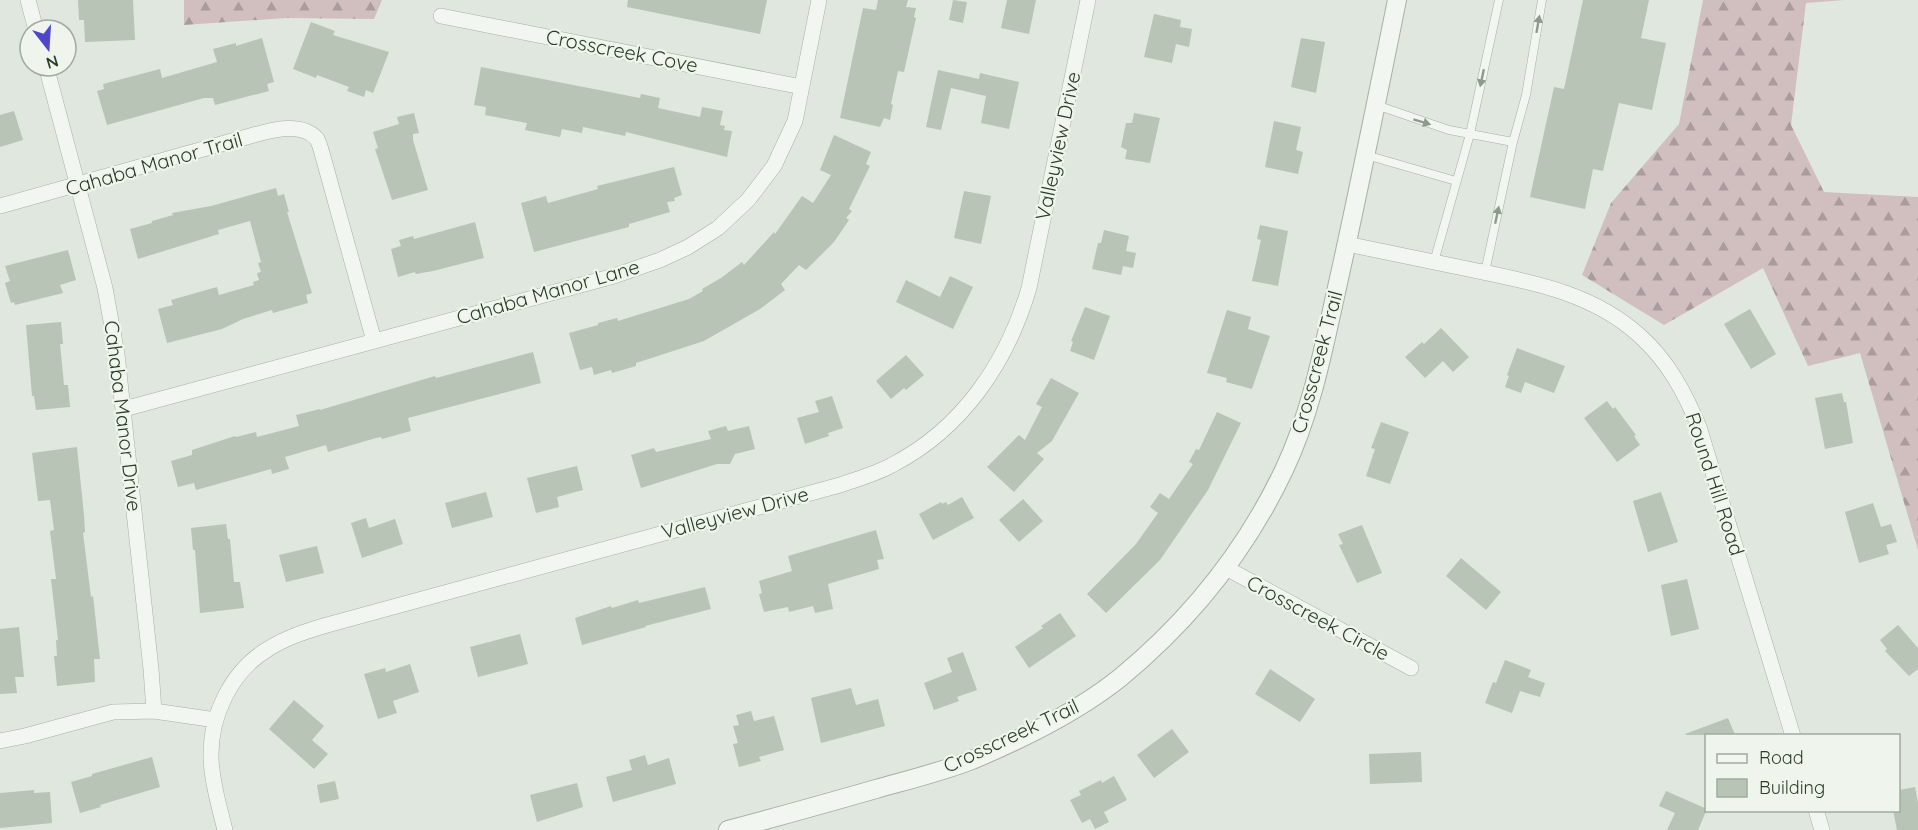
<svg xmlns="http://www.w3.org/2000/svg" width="1918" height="830" viewBox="0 0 1918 830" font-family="Quicksand,sans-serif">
<defs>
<pattern id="forest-firs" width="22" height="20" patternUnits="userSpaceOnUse" patternTransform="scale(1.5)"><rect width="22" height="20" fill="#d1bfc0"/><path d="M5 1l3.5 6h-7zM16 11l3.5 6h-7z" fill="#aa9c9c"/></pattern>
</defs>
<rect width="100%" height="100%" fill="#e0e7de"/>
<path fill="url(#forest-firs)" d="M184,0h198l-8,19 -87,-1 -103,7z
M1703,0h141l-38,3 -15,122 33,67 94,5v353l-58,-197 -52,13 -45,-98 -99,57 -82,-50 29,-72 68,-79z"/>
<path fill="#b8c4b5" d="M78,0h55l2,40 -50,2 -1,-22h-5z
M628,0h139l-7,34 -133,-27z
M878,0h30l-2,7 10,1 -2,9 2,1 -12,54 -6,-1 -7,33 2,1 -3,15 -6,-2 -4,9 -40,-9 23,-110 13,2z
M953,0l14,2 -4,21 -14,-3z
M1007,0h29l-7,34 -28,-6z
M1583,0h66l-8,38 25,5 -14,67 -33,-7 -16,68 -10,-2 -8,40 -55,-12 24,-110 10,2z
M1154,14l27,6 -1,7 12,2 -3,18 -13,-3 -4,19 -28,-6z
M311,22l24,9 -2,4 56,17 -16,41 -7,-3 -2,7 -17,-6 2,-4 -32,-12 -1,3 -23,-9z
M262,38l12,44 -7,2 2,7 -54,14 -2,-7h-9l-97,27 -10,-34 7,-2 -1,-5 57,-15 2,9 55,-16 -4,-13 23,-6v3z
M1301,38l24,4 -9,51 -25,-6z
M481,67l159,31 1,-4 19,4 -2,10 42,9 2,-10 21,4 -3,14 5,1 -1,4 8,1 -5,26 -101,-25 -1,4 -42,-9 -1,6 -20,-4 -2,8 -35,-7 2,-7 -42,-8 1,-8 -12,-2z
M938,70l41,9 1,-6 39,9 -10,47 -28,-6 5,-27 -35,-8 -10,42 -15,-3z
M14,111l9,29 -23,7v-32z
M414,113l5,20 -6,1v6l15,50 -36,10 -17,-51 3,-1 -5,-16 26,-8 -2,-7z
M1134,113l26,5 -10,45 -25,-4 2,-9 -6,-3 5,-24h6z
M1274,121l27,6 -5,23 7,2 -5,22 -33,-7z
M834,135l37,17 -5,12 4,2 -21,43 3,2 -6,7 3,2 -15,22 -28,28 -7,-5 -18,19 4,6 -25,19 -56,32 -68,22v3l-24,7 -1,-3 -17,5 -2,-8 -12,3 -11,-37 29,-8v-2l19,-5 1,3 71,-22 14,-8 -1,-2 19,-11 21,-16 2,3 30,-33 1,2 27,-38 11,7 18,-28 -11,-5z
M674,167l8,28 -8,3 1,3 -8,1 3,10 -41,12v3l-95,25 -13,-49 25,-7 2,7 50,-14 -1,-3z
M276,188l2,8 6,-2 5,18h-2l25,81 -6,2 2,8 -35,10 -1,-3 -29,9 -21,10 -55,14 -9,-34 15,-4 -2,-5 46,-13 2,8 35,-10 -1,-3 6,-2 -2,-7 4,-1 -3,-9 3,-1 -11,-41 -32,9 1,4 -81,25 -8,-30 22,-6v-2l21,-6 -1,-2 39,-7z
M964,191l27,5 -10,48 -27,-6z
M475,222l9,36 -51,13 -17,3 -1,-2 -17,5 -7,-28 10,-3 -2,-6 14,-4 1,3z
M1260,225l28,6 -10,55 -26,-5 9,-41 -4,-1z
M1104,230l25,6 -3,15 10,2 -3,15 -10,-2 -2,9 -29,-6 6,-26h3z
M68,250l8,30 -16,5 3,8 -48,12 -1,-3 -3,1 -6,-20 5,-2 -5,-15z
M950,276l23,11 -20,42 -57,-27 10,-22 34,17z
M1085,307l25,9 -16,44 -24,-9 3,-9 -2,-1z
M1750,309l26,45 -25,15 -27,-45z
M1227,310l24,7 -3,12 22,7 -18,53 -26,-7 1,-4 -20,-5z
M61,322l2,22h-3l4,41h4l2,22 -34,3 -2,-14h-2l-6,-71z
M1441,328l28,29 -16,15 -10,-11 -18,17 -20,-21 17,-15 2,2z
M1517,348l48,18 -11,27 -29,-11 -4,11 -16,-6 4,-11 -2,-1z
M533,352l8,31 -133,35 3,13 -29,8 -1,-2 -5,1 -48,14 -2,-7 -41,12 4,12 -17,5 -1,-5 -75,21 -2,-7 -16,4 -7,-26 21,-6v-5l43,-14 1,1 20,-5 1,5 42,-11 -3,-11 24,-6v1l115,-34 1,2z
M906,355l18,20 -18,15 -2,-2 -13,11 -15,-18z
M1051,378l28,15 -27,48 -15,12 7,6 -30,33 -27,-25 32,-32 6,5 17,-33 -6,-3z
M1842,393l2,9h2l7,41 -28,6 -10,-51z
M832,396l11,32 -15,5 1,3 -24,8 -8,-26 22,-6 -4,-11z
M1607,401l6,8 2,-2 21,28 -2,1 6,9 -23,17 -33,-44z
M1217,412l24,11 -33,67 -48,70 -54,53 -19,-19 49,-50 22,-31 -8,-6 10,-14 9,6 24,-35 -4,-2 7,-13 3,1z
M1381,422l28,10 -19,52 -24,-8 9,-27 -4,-1z
M726,426l2,5 21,-5 6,23 -20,5 -5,10h-13l-76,24 -10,-33 23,-7 2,4 55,-13 -3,-8z
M77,447l7,68 1,17 -2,1 8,64 2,-1 7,63h-6l1,23 -38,4 -3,-30h3l-1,-16h2l-7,-61h5l-6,-48 4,-1 -4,-30 -12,1 -6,-48z
M577,466l6,24 -26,7 2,10 -23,6 -9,-35z
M486,492l7,25 -41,11 -7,-25z
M1661,492l17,50 -30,10 -15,-51z
M962,497l12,21 -41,22 -14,-26 22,-12 1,2 4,-2 2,3z
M1023,499l20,22 -24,21 -20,-22z
M1873,503l8,24 10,-3 6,18 -11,3 3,9 -30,9 -14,-51z
M366,518l3,10 26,-9 8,25 -41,14 -11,-35z
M226,524l2,15h2l4,43h6l4,26 -44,5 -5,-63h-2l-2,-22z
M1362,525l20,48 -25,10 -18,-38 4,-1 -5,-10z
M876,530l8,29 -7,1 2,9 -51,15 5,25 -18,4 -2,-7 -24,6 -1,-5 -24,5 -5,-18 3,-1 -3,-12 33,-10 -4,-15z
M317,546l7,27 -38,9 -7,-27z
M1461,558l40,34 -15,18 -40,-34z
M1687,579l12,50 -28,7 -10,-51z
M705,587l6,22 -66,17 1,1 -64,18 -7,-27 36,-12 1,2 26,-8 1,3z
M1060,613l16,23 -47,32 -14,-21 28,-19 -2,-2z
M1898,625l20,23v21l-9,7 -24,-25 2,-2 -7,-9z
M19,627l5,50h-9l2,16 -17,1v-65z
M520,634l8,30 -50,13 -8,-30z
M963,652l14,38 -20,7 2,4 -25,9 -10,-27 28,-11 -5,-14z
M1505,660l26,10 -3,7 17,6 -5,14 -20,-6 -8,22 -27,-10 8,-21 3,1z
M410,664l9,28 -26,9 4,12 -19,6 -14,-45 21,-6 1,4z
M1270,669l45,30 -15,23 -45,-28z
M851,688l5,17 22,-6 7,27 -64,17 -10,-45z
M294,700l30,26 -12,14 16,14 -14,15 -45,-40z
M751,711l3,10 20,-5 10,34 -25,7 2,4 -22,6 -6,-23 5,-1 -5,-17 6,-1 -3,-10z
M1728,718l7,17h-49l-1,-1z
M1172,729l17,23 -35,26 -17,-23z
M1421,752l1,30 -52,2 -1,-30z
M645,755l3,10 21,-7 7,26 -63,18 -7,-25 26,-7 -3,-10z
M152,757l8,30 -60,18 1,2 -21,6 -9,-31 21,-6v-2z
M1114,776l13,24 -23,12 5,10 -14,7 -5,-10 -8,4 -12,-23 11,-5 -2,-4 22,-11 1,3z
M335,781l4,18 -19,4 -3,-18z
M577,783l6,24 -46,15 -7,-27z
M1915,787l3,16v27h-21l-4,-20h6v-20z
M34,790v3l16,-1 2,31 -52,5v-35z
M1666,791l41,18 -9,21h-31l8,-17 -16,-7z"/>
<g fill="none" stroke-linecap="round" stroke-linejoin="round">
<defs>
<path id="service" d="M1376,105l73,25 64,12
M1366,155l90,26
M1434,262l36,-128 29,-134
M1485,272l28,-130 13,-47 16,-95"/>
<path id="minor" d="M28,0l8,30
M441,16l361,71
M46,66l59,222 12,66 34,315 3,42
M0,206l239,-67c21,-5 60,-21 78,0 2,4 4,10 5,14l52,188
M1347,244c39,8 77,16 116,24 63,13 128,23 177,68 28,25 45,57 59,91l94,309
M124,409l490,-133 46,-16 28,-13 30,-19 30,-28 26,-34 21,-45 24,-121
M1226,568l185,100
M0,741l25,-5 88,-24 41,-1 62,9
M1816,810l6,20
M225,830c-6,-24 -13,-48 -14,-72 -1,-42 20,-87 57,-109 19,-12 39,-18 59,-24l513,-140c17,-6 36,-11 52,-20 70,-36 115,-102 137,-177l59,-288"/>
<path id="tertiary" d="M728,830c49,-13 99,-27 148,-41 32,-9 65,-17 96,-29 50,-21 107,-49 149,-83 69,-57 125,-127 163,-207 28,-59 40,-124 54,-187 21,-94 40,-189 59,-283"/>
</defs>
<use href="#service" stroke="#a6b1a4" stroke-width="9"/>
<use href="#minor" stroke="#a6b1a4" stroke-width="16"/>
<use href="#tertiary" stroke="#a6b1a4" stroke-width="20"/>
<use href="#service" stroke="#f1f6f0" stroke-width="8"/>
<use href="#minor" stroke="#f1f6f0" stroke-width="15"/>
<use href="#tertiary" stroke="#f1f6f0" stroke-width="18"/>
</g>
<defs><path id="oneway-solid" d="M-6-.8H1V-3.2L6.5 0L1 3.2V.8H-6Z" transform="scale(1.5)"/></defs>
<g fill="#8e9a8c">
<use href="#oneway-solid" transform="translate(1538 24) rotate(-80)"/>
<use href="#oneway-solid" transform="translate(1482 78) rotate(102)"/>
<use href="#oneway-solid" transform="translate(1422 122) rotate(17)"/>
<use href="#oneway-solid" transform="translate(1497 215) rotate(-78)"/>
</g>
<g text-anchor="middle" stroke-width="4.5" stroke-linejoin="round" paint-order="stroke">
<g font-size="20" fill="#2b3d28" stroke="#eff5ed">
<text transform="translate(622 51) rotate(11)" y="7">Crosscreek Cove</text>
<text transform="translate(1058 146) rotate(-78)" y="7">Valleyview Drive</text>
<text transform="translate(154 164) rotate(-16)" y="7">Cahaba Manor Trail</text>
<text transform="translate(548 292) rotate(-16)" y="7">Cahaba Manor Lane</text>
<text transform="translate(1317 362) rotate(-75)" y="7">Crosscreek Trail</text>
<text transform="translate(123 416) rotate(83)" y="7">Cahaba Manor Drive</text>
<text transform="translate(1715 484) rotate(72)" y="7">Round Hill Road</text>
<text transform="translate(735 513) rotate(-15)" y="7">Valleyview Drive</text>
<text transform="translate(1318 618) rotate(28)" y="7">Crosscreek Circle</text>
<text transform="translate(1011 736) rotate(-25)" y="7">Crosscreek Trail</text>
</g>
</g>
<rect x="1705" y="734" width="195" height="78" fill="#eff5ed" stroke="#a1ab9e" stroke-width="1.5"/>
<rect x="1717" y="754" width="30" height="9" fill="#f1f6f0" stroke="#a1ab9e" stroke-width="1.5"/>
<text x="1759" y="764" font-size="18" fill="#2b3d28">Road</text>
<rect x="1717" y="779" width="30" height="18" fill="#b8c4b5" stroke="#a1ab9e" stroke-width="1.5"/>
<text x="1759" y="794" font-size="18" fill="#2b3d28">Building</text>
<g transform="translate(48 48) rotate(163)"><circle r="28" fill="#eff5ed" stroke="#a1ab9e" stroke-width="1.5"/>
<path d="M0-4.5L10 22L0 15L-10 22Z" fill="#4f46c9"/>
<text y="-9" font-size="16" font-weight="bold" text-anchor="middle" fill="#2b3d28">N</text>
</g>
</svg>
